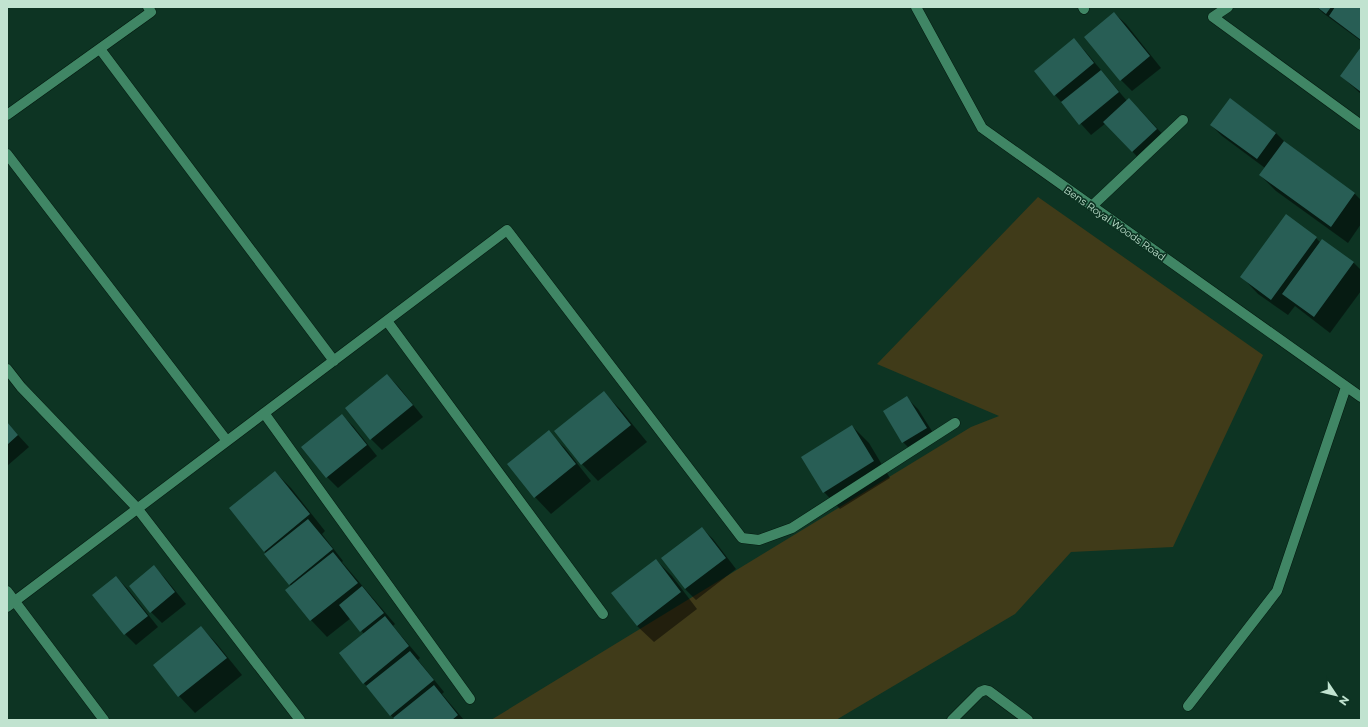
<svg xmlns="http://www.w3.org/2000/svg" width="1368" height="727" viewBox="0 0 1368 727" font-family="Montserrat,sans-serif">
<rect width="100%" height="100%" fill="#0d3423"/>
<path fill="#403b19" d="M1038,197l225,158 -90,192 -102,5 -56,62 -179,106h-345l480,-293 28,-11 -122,-52z"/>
<path fill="#0007" d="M1317,7h44v34l-38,-28z
M1114,13l12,11 35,44 -29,23 -11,-11z
M1074,40l11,11 42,50 13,9 28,30 -25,23 -37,-40 -15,12 -36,-40z
M1361,50v44l-20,-18z
M1230,100l46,33 11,11 68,50 6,6v24l-13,19 -72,-52 -16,-16 5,-7 -43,-32 -11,-11z
M1316,238l5,5 32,19 8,8v21l-31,42 -35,-27 -7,9 -30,-21 -16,-17z
M387,375l11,11 25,31 -41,33 -11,-11z
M604,393l16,16 27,33 -49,39 -16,-17 -26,-33z
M907,398l11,11 19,30 -23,14 -11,-11 -19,-30z
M342,415l11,11 24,30 -39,32 -11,-11z
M7,423l22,24 -22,19z
M852,426l17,17 21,35 -50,31 -16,-17z
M548,432l17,16 26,33 -40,33 -16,-17 -27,-33z
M275,472l16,16 34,43 -3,3 21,27 -1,1 53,62 -2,2 27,32 -2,2 26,32 -2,2 22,26h-69l-31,-37v-49l-13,-16 -24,19 -16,-17 -24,-30 5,-3 -28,-36z
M702,528l11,11 23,30 -40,31 -11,-11z
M656,560l16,16 25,33 -43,33 -17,-16z
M154,567l11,11 21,26 -24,19 -11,-11z
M116,577l11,11 31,39 -22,18 -11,-11z
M201,627l16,17 25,31 -47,38 -16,-17z"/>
<path fill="#285e55" d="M1317,7h14l-5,7z
M1335,7h26v33l-32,-24z
M1114,12l36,44 -30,25 -36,-44z
M1074,38l20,25 -40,33 -20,-25z
M1361,47v45l-21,-16z
M1101,70l18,22 -40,33 -18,-23z
M1129,98l28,31 -25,23 -29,-30z
M1230,98l46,35 -19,26 -47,-34z
M1284,141l71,52 -24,34 -72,-52z
M1286,214l31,23 -46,63 -31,-23z
M1322,239l32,23 -40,55 -32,-23z
M387,374l26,31 -43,35 -25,-32z
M604,391l27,34 -50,40 -27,-34z
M907,396l20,32 -25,15 -19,-32z
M342,414l25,31 -41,33 -25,-31z
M7,422l11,13 -11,10z
M852,425l22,36 -51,32 -22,-36z
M549,430l27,34 -42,34 -27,-34z
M275,471l35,43 -46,38 -35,-44z
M308,519l25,30 -44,36 -25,-31z
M702,527l24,31 -41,31 -24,-31z
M333,552l25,31 -48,38 -25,-31z
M656,559l25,33 -44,34 -26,-33z
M154,565l21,27 -25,21 -21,-27z
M116,576l32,40 -24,19 -32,-40z
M362,586l22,27 -24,19 -21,-27z
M385,616l24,30 -46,38 -24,-31z
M201,626l26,32 -49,39 -25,-32z
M410,651l24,29 -44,36 -24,-30z
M434,685l24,30 -6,5h-57l-2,-2z"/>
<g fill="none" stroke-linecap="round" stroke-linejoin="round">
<defs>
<path id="minor" d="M916,7l66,121 379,269
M1083,7l1,2
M1228,7l-15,10 148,108
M100,49l234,312
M7,115l144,-103 -3,-5
M7,154l220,287
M1092,206l91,-86
M387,321l216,293
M7,369l14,18 116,121 163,212
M264,413l206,286
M7,591l97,129
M7,607l500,-377 235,308 17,2 33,-12 163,-105
M1188,706l89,-115 69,-204
M952,720l28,-28 5,-2 4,1 39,29"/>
</defs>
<use href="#minor" stroke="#04190f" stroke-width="11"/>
<use href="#minor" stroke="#408665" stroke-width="10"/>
</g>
<g text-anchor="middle" stroke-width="3.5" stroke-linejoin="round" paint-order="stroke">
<g font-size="10" fill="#c1e3d0" stroke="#0d3423">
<text transform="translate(1115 223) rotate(35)" y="4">Bens Royal Woods Road</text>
</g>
</g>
<rect width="1368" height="727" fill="none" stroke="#c1e3d0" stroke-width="16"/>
<g transform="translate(1336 695) rotate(125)" stroke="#0d3423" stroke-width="3" paint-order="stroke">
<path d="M0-3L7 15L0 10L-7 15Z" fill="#c1e3d0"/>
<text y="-6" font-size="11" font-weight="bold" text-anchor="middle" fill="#c1e3d0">N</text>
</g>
</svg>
